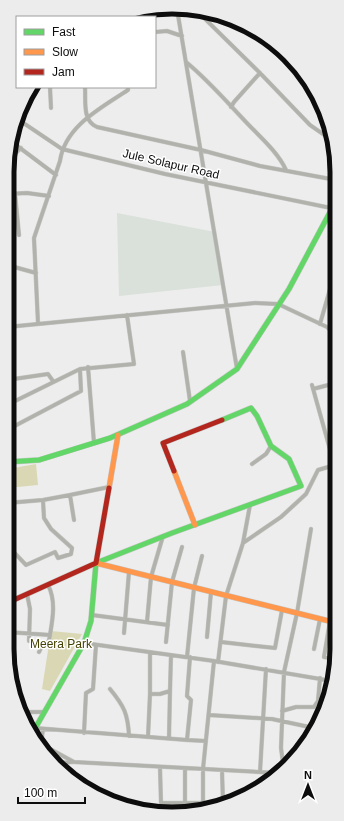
<svg xmlns="http://www.w3.org/2000/svg" width="344" height="821" viewBox="0 0 344 821" font-family="Arial,sans-serif">
<rect width="100%" height="100%" fill="#ecedec"/>
<path fill="#dae0da" d="M117,213l98,19 8,53 -104,11z"/>
<path fill="#dad8b4" d="M36,464l2,21 -31,3v-19z
M51,631l31,3 -32,57 -8,-2z"/>
<g fill="none" stroke-linecap="round" stroke-linejoin="round">
<defs>
<path id="street" d="M177,9l60,360
M198,12l62,61 50,52 23,16
M155,32l12,-1 15,5
M186,62c22,18 40,39 59,59 14,15 33,31 41,49
M50,87l1,21
M85,87c1,14 -3,34 12,40l104,23 59,16 76,14
M231,107l3,-5 26,-29
M16,118l46,31 103,25 166,34
M12,142l44,33
M10,152l9,-3
M9,159l12,-11
M7,187v7
M7,194l20,-1 22,3
M15,194l4,41
M7,265l29,8
M38,323l-4,-85 26,-77c5,-35 41,-53 68,-71v-3
M320,324l16,-56
M7,327l248,-24 23,1 49,23 7,7 2,7
M183,352l7,49
M88,367l6,76
M7,380l41,-6 5,7
M312,385l24,86
M313,389l23,-6
M7,405l73,-36 54,-5 -7,-49
M7,430l74,-39 -1,-22
M252,464l14,-10 5,-8
M7,503l36,-3 27,-5
M74,520l-4,-25 39,-8
M243,543l38,-26 25,-23 12,-24 17,-5
M7,547h2l17,18 29,-13 3,6 13,-4 1,-6 -21,-19 -7,-11 -1,-18
M27,594l3,15 -1,32
M92,615l76,10
M330,621l-6,36 11,2
M147,622l4,-45 12,-41
M7,632l43,3
M124,633l5,-61
M207,637l4,-45
M166,642l6,-60 10,-35
M221,642l54,6 7,-38
M84,643l130,18 118,20
M314,649l6,-30
M39,652l3,-6 7,-5c3,-19 8,-39 -1,-56
M187,657l7,-69 8,-32
M214,661l-11,108v34h20
M218,662l8,-66 17,-53 7,-38
M110,689c14,17 18,25 19,47
M150,694v-41
M282,711l14,-4h18l4,-6 2,-23
M22,712h21
M209,715l63,4 42,9
M35,728l152,12 4,-40 -4,-4 3,-39
M43,729l-2,15 33,18 204,11
M84,733l2,-40 7,-4 3,-44
M148,737l2,-43h10l10,-3 1,-36
M169,738l1,-47
M187,740l19,1
M54,763l19,-1
M285,766l-2,-3 -2,-15 3,-76 13,-59 14,-84
M160,767l1,36h42
M222,770l1,33
M260,772l6,-103
M185,812v-44"/>
<path id="fast" d="M7,462l32,-2 71,-22 77,-34 50,-35 52,-80 47,-88
M96,563l76,-30 129,-47 -12,-27 -18,-13 -14,-30 -6,-8 -29,12
M33,732l51,-89 7,-22 5,-58"/>
<path id="slow" d="M174,471l21,54
M109,488l9,-53
M96,563l241,60"/>
<path id="jam" d="M174,471l-11,-28 59,-23
M7,603l89,-40 13,-75"/>
</defs>
<use href="#street" stroke="#c8c9c8" stroke-width="4.5"/>
<use href="#fast" stroke="#c8c9c8" stroke-width="6"/>
<use href="#slow" stroke="#c8c9c8" stroke-width="6"/>
<use href="#jam" stroke="#c8c9c8" stroke-width="6"/>
<use href="#street" stroke="#b0b2ab" stroke-width="3.5"/>
<use href="#fast" stroke="#63d668" stroke-width="5"/>
<use href="#slow" stroke="#ff974d" stroke-width="5"/>
<use href="#jam" stroke="#b3261e" stroke-width="5"/>
</g>
<g text-anchor="middle" stroke-width="3" stroke-linejoin="round" paint-order="stroke">
<g font-size="12" fill="#0c0d0c" stroke="#fff">
<text transform="translate(171 164) rotate(13)" y="4">Jule Solapur Road</text>
</g>
<g font-size="12" fill="#454103" stroke="#fff">
<text x="61" y="648">Meera Park</text>
</g>
</g>
<path d="M0 0H344V821H0ZM172 14H172A158 158 0 0 1 330 172V649A158 158 0 0 1 172 807H172A158 158 0 0 1 14 649V172A158 158 0 0 1 172 14Z" fill="#ececec" fill-rule="evenodd"/>
<path fill="none" stroke="#0c0d0c" stroke-width="5" d="M172 14H172A158 158 0 0 1 330 172V649A158 158 0 0 1 172 807H172A158 158 0 0 1 14 649V172A158 158 0 0 1 172 14Z"/>
<rect x="16" y="16" width="140" height="72" fill="#ffffff" stroke="#9e9e9e"/>
<rect x="24" y="29" width="20" height="6" fill="#63d668" stroke="#9e9e9e"/>
<text x="52" y="36" font-size="12" fill="#0c0d0c">Fast</text>
<rect x="24" y="49" width="20" height="6" fill="#ff974d" stroke="#9e9e9e"/>
<text x="52" y="56" font-size="12" fill="#0c0d0c">Slow</text>
<rect x="24" y="69" width="20" height="6" fill="#b3261e" stroke="#9e9e9e"/>
<text x="52" y="76" font-size="12" fill="#0c0d0c">Jam</text>
<g transform="translate(308 785)" stroke="#ffffff" stroke-width="3" paint-order="stroke">
<path d="M0-3L7 15L0 10L-7 15Z" fill="#0c0d0c"/>
<text y="-6" font-size="11" font-weight="bold" text-anchor="middle" fill="#0c0d0c">N</text>
</g>
<path d="M18 797v6h67v-6" fill="none" stroke="#0c0d0c" stroke-width="2"/>
<text x="24" y="797" font-size="12" fill="#0c0d0c" stroke="#ffffff" stroke-width="3" paint-order="stroke">100 m</text>
</svg>
